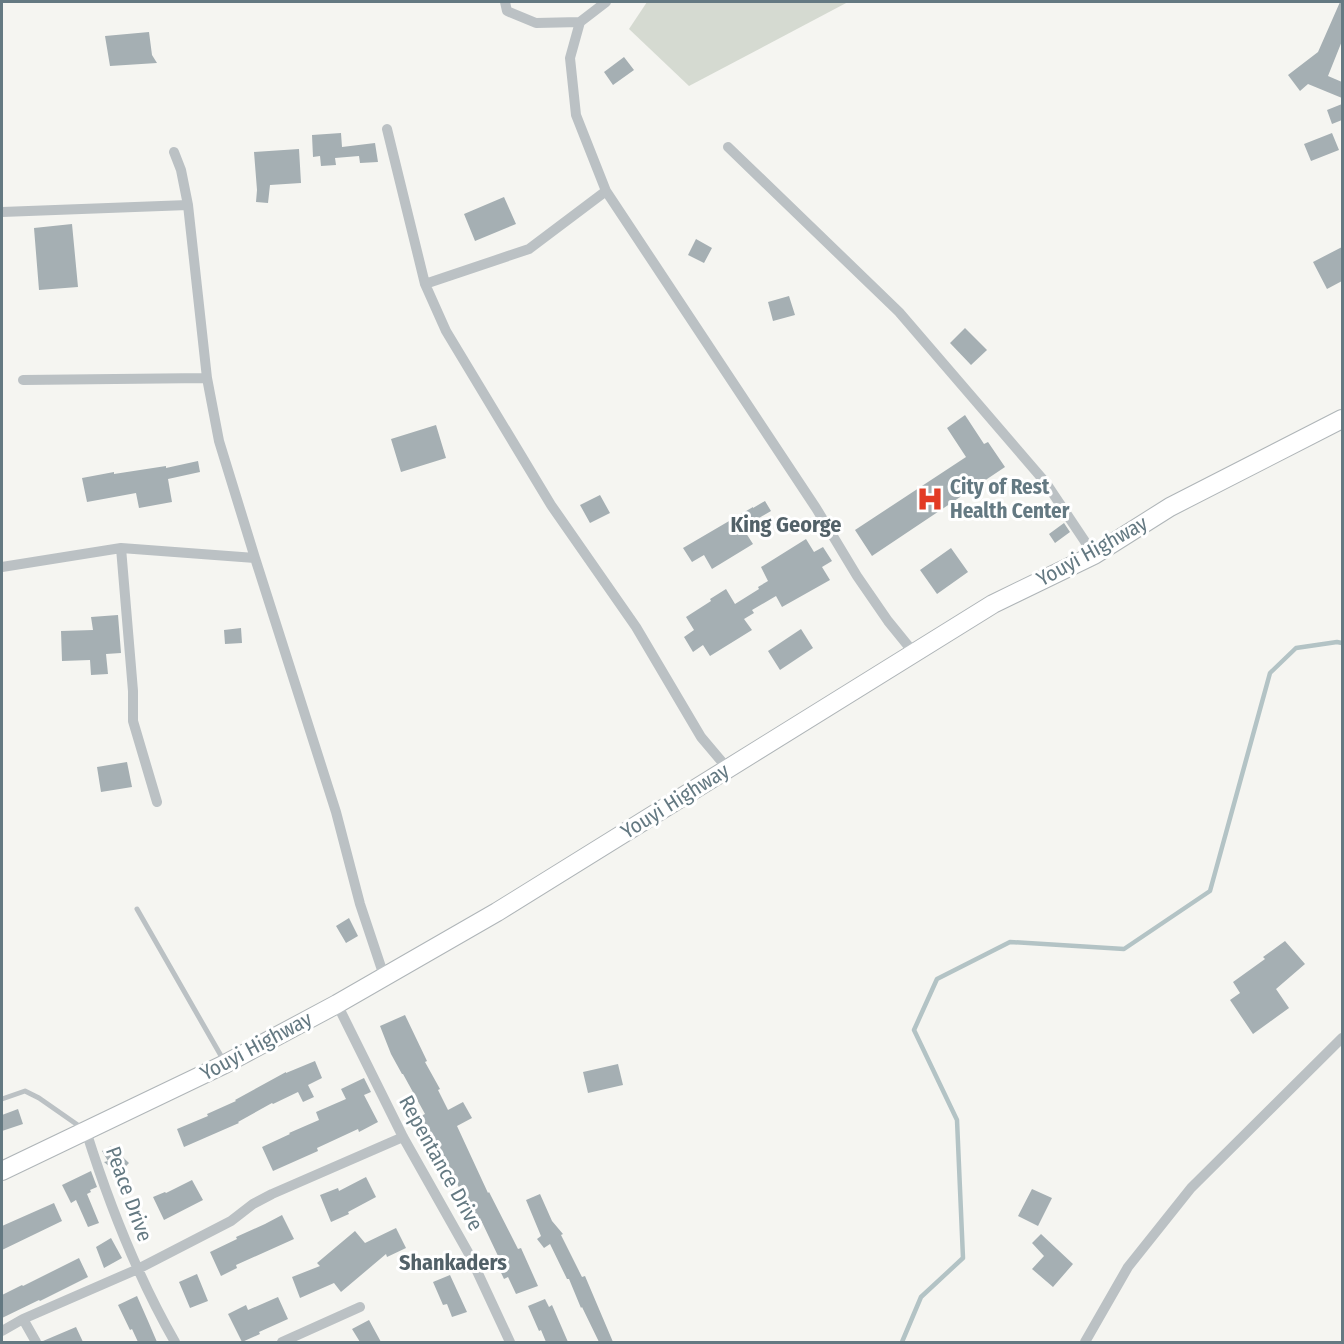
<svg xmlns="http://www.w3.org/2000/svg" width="1344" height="1344" viewBox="0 0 1344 1344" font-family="'Fira Sans Condensed',sans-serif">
<rect width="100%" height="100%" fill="#f5f5f1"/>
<path fill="#d5dad1" d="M647,2h201l-159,84 -60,-57z"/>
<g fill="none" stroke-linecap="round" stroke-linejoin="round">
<path stroke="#b3c3c5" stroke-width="4.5" d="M902,1342l19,-45 42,-39 -6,-138 -43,-90 23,-51 73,-37 114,7 86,-58 60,-218 26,-25 41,-6 5,1"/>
</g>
<path fill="#a5afb3" d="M1340,2h2v39l-14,35 14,6v16l-34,-14 -8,7 -12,-16 30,-23z
M149,32l3,23 5,8 -47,3 -5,-30z
M624,57l10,13 -21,15 -9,-13z
M1342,104v16l-10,4 -5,-14z
M341,133l1,14 33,-4 3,19 -18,1 -1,-7 -24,2 1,7 -15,1 -1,-10 -7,1 -1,-22z
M1332,133l7,17 -28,11 -7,-17z
M299,149l2,34 -31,2 -2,18 -12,-1 1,-12 -3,-38z
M504,197l12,27 -41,17 -11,-27z
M72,224l6,63 -39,3 -5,-62z
M696,239l16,9 -8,15 -16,-8z
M1342,247v34l-15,8 -14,-27z
M789,296l6,19 -22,6 -5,-19z
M965,328l22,22 -16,15 -21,-22z
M965,415l19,29 4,-2 17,25 -133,89 -17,-26 111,-73 -19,-29z
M436,425l10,33 -45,14 -10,-33z
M198,461l2,11 -32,7 4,23 -33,6 -3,-15 -49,9 -5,-24 32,-6v2l52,-8v2z
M600,495l10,18 -20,10 -10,-18z
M765,501l6,10 -12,7 1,2 -16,10 9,14 -41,25 -8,-14 -12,7 -9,-14 70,-41v1z
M1064,523l6,9 -15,11 -6,-9z
M806,539l8,13 9,-5 9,14 -10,6 8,13 -48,27 -6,-11 -24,14 2,3 -10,6 8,11 -42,26 -7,-11 -10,7 -9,-15 10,-7 -8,-13 25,-16 -1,-2 16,-10 9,15 24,-15 -1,-2 10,-6 -7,-14z
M951,548l17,24 -31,22 -17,-24z
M118,615l3,38 -15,1 2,20 -17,1 -1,-15 -28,1 -1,-30 32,-1 -2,-13z
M241,628l1,15 -17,1 -1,-14z
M801,629l12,19 -33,22 -12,-19z
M127,762l5,25 -31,5 -4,-25z
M349,918l9,18 -12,7 -10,-17z
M1285,941l20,23 -29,25 13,19 -36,26 -23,-34 10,-7 -7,-11 32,-23 -2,-2z
M405,1015l22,46 -2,1 15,27 -2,1 10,20 15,-8 9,16 -15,8 31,67 1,-1 29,57 3,-1 17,38 -22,8 -8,-17 -4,2 -9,-19 4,-2 -19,-40 -6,3 -27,-60 -3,2 -13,-26 -2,1 -10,-21 6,-3 -22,-40h-1l-11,-20 -11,-28z
M315,1061l7,17 -14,7 6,12 -11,5 -5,-10 -25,12 -1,-1 -34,19 1,1 -55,24 -7,-18 31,-13 -1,-2 29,-13 -1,-1 51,-28v1z
M618,1064l5,21 -35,8 -5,-21z
M364,1078l7,14 -7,3 14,27 -19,10 -1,-3 -41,19 1,3 -45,20 -11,-24 28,-13 -1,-1 30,-13 -3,-8 30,-13 -5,-10z
M18,1109l5,15 -21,7v-16z
M111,1146l18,17 -11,11 -14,-12 4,-1 -6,-10z
M91,1171l6,16 -7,3 1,2 -4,2 12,29 -11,4 -12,-27 -5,3 -9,-18z
M366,1177l10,20 -28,15 1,2 -18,8 -11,-27 18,-7 1,3z
M192,1180l11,20 -39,20 -11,-23 12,-5 1,1z
M1032,1189l20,9 -14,28 -20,-10z
M540,1194l12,27 11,13 -2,1 21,42 3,-1 28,66h-14l-17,-35 -1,1 -12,-29h-2l-17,-35 -6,4 -7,-9 4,-3 -15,-36z
M54,1203l8,18 -60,29v-24z
M282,1215l12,24 -58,26 1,3 -16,8 -11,-24 27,-13 -1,-2 29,-13z
M396,1228l10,20 -19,9 -1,-3 -45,38 -7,-9 -34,15 -8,-21 28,-11 -3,-3 38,-32 10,12z
M1041,1234l32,30 -20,23 -21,-18 12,-13 -12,-13z
M111,1238l11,20 -18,10 -8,-21z
M79,1258l9,19 -48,24 -1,-1 -37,18v-23l20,-10 1,1z
M197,1274l11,27 -18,7 -11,-26z
M450,1275l17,37 -15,5 -5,-13 -4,1 -10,-23z
M137,1296l11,25 9,21h-19l-6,-13 -2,1 -12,-25z
M278,1297l10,22 -29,13 1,2 -18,8 -14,-28 18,-9 2,5z
M545,1299l4,8 3,-2 16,37h-22l-5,-12 -2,1 -11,-25z
M369,1320l12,22h-21l-8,-13z
M76,1327l7,15h-40v-1z"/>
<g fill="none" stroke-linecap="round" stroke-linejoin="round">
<defs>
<path id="primary" d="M2,1171l223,-107 112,-60 160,-92 496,-308 101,-49 76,-48 172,-88"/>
</defs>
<use href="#primary" stroke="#afb5b8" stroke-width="20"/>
<path stroke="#bbc1c4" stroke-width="5" d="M137,909l87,152
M2,1099l23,-8 14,7 43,30"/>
<path stroke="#bbc1c4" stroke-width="10" d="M505,2l2,9 29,12 44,-1
M606,2l-26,20 -10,36 6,57 30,76 210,317 41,68 31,45 26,32
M387,129l38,155 21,47 105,174 85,122 65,110 27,32
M728,147l171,165 147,171 48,72
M174,152l7,18 7,35 19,173 12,63 36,117 81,254 24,92 24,72
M2,212l186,-7
M425,284l104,-35 77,-58
M23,380l184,-2
M121,548l12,143v30l24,81
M2,567l119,-19 134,10
M337,1004l66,133 66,117 41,88
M86,1131c23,73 51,145 89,211
M23,1319l13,23
M2,1331l21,-12 115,-50 93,-48 22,-17 19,-10 131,-57
M282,1342l78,-35
M1085,1342l43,-75 63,-79 151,-150"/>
<use href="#primary" stroke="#fff" stroke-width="18"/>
</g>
<defs>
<symbol id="hospital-bare" viewBox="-9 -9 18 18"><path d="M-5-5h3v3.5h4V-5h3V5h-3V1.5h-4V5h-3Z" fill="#e23b25" stroke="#fff" stroke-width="2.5" paint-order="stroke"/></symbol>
</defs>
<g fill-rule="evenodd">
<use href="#hospital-bare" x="911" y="480" width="38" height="38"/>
</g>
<g text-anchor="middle" stroke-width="6" stroke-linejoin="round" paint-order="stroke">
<g font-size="21" font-weight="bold" fill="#647982" stroke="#fff" text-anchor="start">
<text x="950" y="494">City of Rest<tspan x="950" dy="24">Health Center</tspan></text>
</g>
<g font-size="21" fill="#647982" stroke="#fff">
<text transform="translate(1092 551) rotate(-29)" y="7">Youyi Highway</text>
<text transform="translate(675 801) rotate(-32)" y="7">Youyi Highway</text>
<text transform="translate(256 1046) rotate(-28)" y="7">Youyi Highway</text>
<text transform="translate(441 1163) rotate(61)" y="7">Repentance Drive</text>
<text transform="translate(129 1194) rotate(70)" y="7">Peace Drive</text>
</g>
<g font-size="22" font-weight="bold" fill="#526168" stroke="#fff">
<text x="786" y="532">King George</text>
<text x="453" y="1270">Shankaders</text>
</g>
</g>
<rect width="1344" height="1344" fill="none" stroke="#647982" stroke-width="6"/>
</svg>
